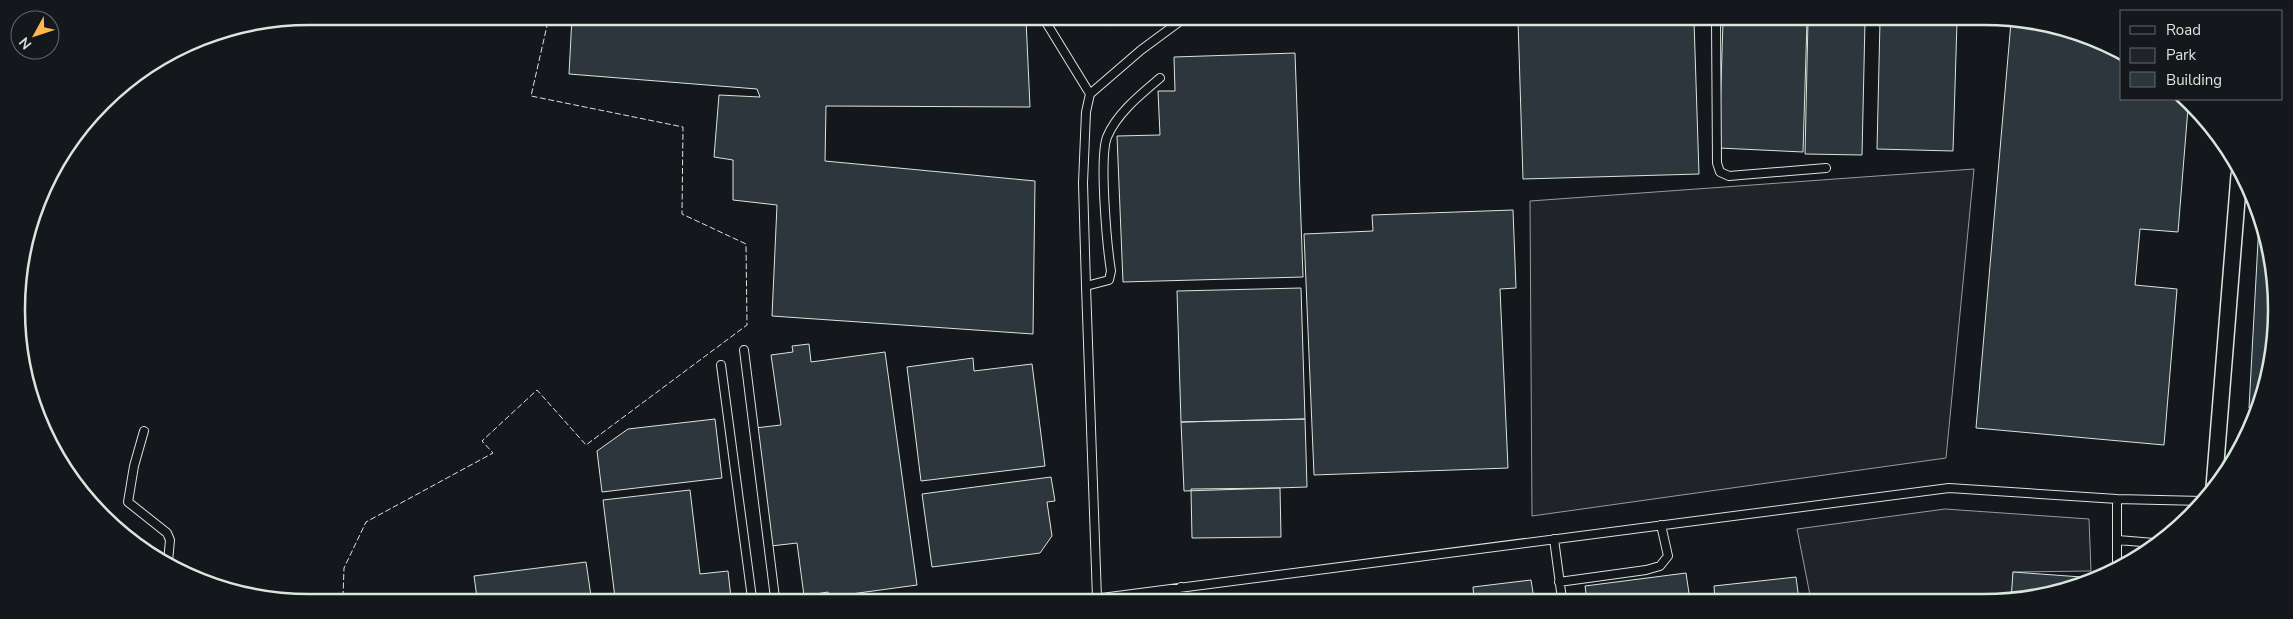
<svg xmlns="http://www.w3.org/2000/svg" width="2293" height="619" viewBox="0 0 2293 619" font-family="'Nunito Sans',sans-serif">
<rect width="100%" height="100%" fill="#14181c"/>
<path fill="#202428" stroke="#939e99" d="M1974,169l-28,289 -414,58 -2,-315z
M1945,509l144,10 2,52 -78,1 -1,28h-201l-14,-71z"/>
<path fill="#2c363c" stroke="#d8e6dc" d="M572,17l454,2 4,88 -204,-1 -1,55 210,20 -2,153 -261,-18 5,-111 -44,-5v-40l-19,-3 5,-62 41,2 -3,-8 -188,-15z
M1102,19h16l-10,7z
M1518,20l176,1 5,153 -176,5z
M1723,21h84l-4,131 -84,-4z
M1808,21h57l-3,134 -57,-1z
M1880,21l77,1 -4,129 -76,-2z
M2011,22h29l82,33v44h57l9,9 -10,124 -38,-3 -5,56 42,4 -13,156 -188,-17z
M1295,53l8,224 -180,5 -6,-146 43,-1 -2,-44h17l-1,-34z
M1513,210l3,78 -16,1 8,179 -194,7 -10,-241 69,-3 -1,-16z
M2259,223l12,29v114l-16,43 -6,-1z
M1301,288l4,131 -124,3 -4,-131z
M809,344l2,18 74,-10 32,233 -88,12 -1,-5 -24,4 -7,-53 -26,3 -16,-118 26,-3 -10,-70 22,-3 -1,-6z
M973,358l1,13 58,-7 13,102 -124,15 -14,-114z
M715,419l7,59 -120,14 -5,-41 31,-22z
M1305,419l2,68 -123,4 -3,-69z
M1051,477l4,24 -8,1 5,34 -12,17 -108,14 -10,-73z
M1280,488l1,49 -89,1 -1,-49z
M690,490l10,84 28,-3 3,27h-116l-12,-98z
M586,562l5,34 -114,2 -3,-22z
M2013,572l82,6 -74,22h-10z
M1686,573l4,27h-103l-2,-14z
M1796,577l3,23h-84l-1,-14z
M1531,580l3,19h-60l-1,-12z"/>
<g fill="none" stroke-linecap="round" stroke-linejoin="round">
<defs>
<path id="lane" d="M1044,19l46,75
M1716,21l1,142 3,9 9,4 97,-8
M1086,286l23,-6 2,-9c-4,-25 -12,-113 -4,-134 10,-24 34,-43 53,-59
M744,350l31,248
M721,365l31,233
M144,431l-10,35 -6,36 39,31 3,7 -2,22
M1554,539l8,60
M2118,540l36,3
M2117,570v-71
M1559,582l87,-12 14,-4 8,-10 -7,-31
M1181,587l1,12
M1097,598l-11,-312 -3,-103 3,-71 4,-18 51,-44 42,-31
M1094,599l855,-111 168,11 86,2"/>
<path id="street" d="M2214,487l25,-312"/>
</defs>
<use href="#lane" stroke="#d8e6dc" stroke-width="10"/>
<use href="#street" stroke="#d8e6dc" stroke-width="18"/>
<use href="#lane" stroke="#14181c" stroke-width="8"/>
<use href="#street" stroke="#14181c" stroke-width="15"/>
<path stroke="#d8e6dc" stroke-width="1" stroke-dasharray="6 2.5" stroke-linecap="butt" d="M343,597l1,-29 22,-46 127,-69 -11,-12 55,-51 49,55 161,-120 -1,-81 -64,-30 1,-87 -152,-31 18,-79"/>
</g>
<path d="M0 0H2293V619H0ZM309 25H1984A284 284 0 0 1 2268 309V310A284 284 0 0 1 1984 594H309A284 284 0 0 1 25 310V309A284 284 0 0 1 309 25Z" fill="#14181c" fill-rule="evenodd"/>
<path fill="none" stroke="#d8e6dc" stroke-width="2.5" d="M309 25H1984A284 284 0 0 1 2268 309V310A284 284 0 0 1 1984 594H309A284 284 0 0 1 25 310V309A284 284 0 0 1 309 25Z"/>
<rect x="2120" y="10" width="162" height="90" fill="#14181c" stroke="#626a69"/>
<rect x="2130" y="26" width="25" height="8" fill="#14181c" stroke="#626a69"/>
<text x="2166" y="35" font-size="15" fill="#d8e6dc">Road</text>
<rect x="2130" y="48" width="25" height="15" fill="#202428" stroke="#626a69"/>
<text x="2166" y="60" font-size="15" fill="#d8e6dc">Park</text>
<rect x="2130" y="72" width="25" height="15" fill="#2c363c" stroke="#626a69"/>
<text x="2166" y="85" font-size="15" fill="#d8e6dc">Building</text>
<g transform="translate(35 35) rotate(230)"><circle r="24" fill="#14181c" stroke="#626a69"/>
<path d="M0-4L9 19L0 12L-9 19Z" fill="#ffb74d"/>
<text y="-8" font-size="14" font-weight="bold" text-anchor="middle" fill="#d8e6dc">N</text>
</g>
</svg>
